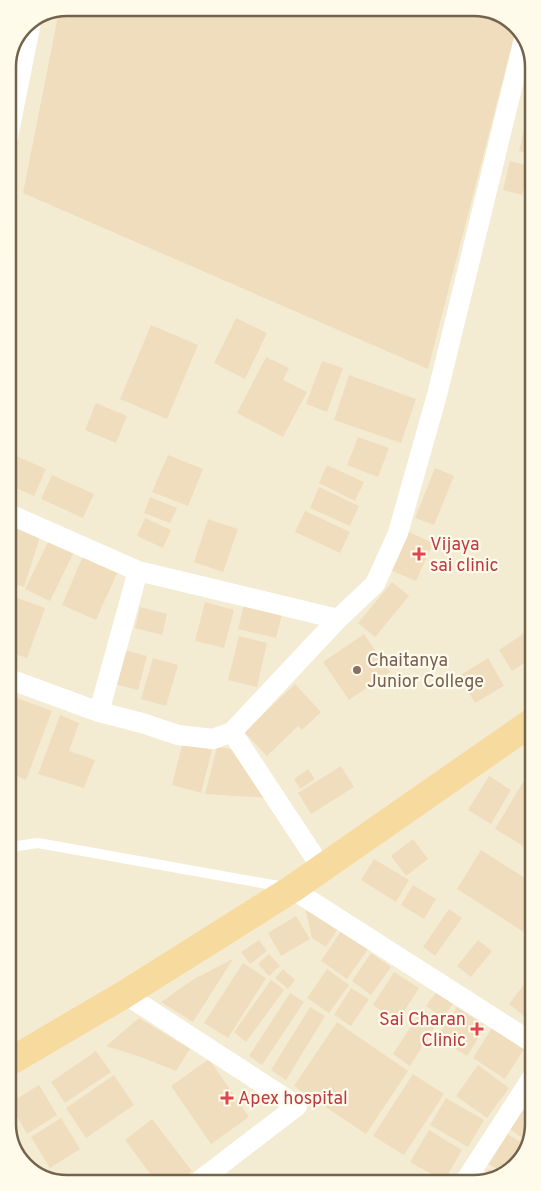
<svg xmlns="http://www.w3.org/2000/svg" width="541" height="1191" viewBox="0 0 541 1191" font-family="Overpass,sans-serif">
<rect width="100%" height="100%" fill="#fbf8e5"/>
<path fill="#f3ecd3" d="M67,8h411l32,12 20,28 3,1076 -10,33 -30,23 -430,3 -32,-12 -20,-28 -3,-1080 17,-38z"/>
<path fill="#f0ddbd" d="M67,8h411l32,12 6,9 -88,340 -405,-176 36,-182z
M528,112h2l1,42 -12,-3z
M510,161l20,5 -8,29 -19,-5z
M236,318l31,15 -22,46 -31,-16z
M151,325l47,20 -31,74 -47,-20z
M266,357l23,11 -6,12 24,12 -24,45 -46,-24z
M322,361l21,7 -16,44 -21,-8z
M349,375l67,24 -15,44 -67,-23z
M96,403l31,13 -11,27 -31,-13z
M358,437l31,11 -11,29 -31,-12z
M9,453l37,16 -12,27 -25,-11z
M168,455l35,14 -15,37 -36,-14z
M327,465l37,17 -9,19 -36,-18z
M435,468l19,8 -20,49 -19,-7z
M52,475l42,19 -11,24 -42,-19z
M319,487l40,19 -9,20 -40,-18z
M150,497l27,11 -7,15 -26,-10z
M305,511l45,21 -10,21 -45,-21z
M145,518l26,12 -8,18 -26,-12z
M208,519l30,10 -15,43 -29,-10z
M9,523l32,11 -17,53 -15,-5z
M409,532l24,11 -17,38 -24,-10z
M49,540l25,12 -24,49 -25,-12z
M527,544l5,1v13l-8,-2z
M83,556l35,15 -22,49 -34,-15z
M392,582l17,14 -34,41 -17,-14z
M9,595l36,13 -18,50 -18,-6z
M245,601l38,9 -7,28 -38,-9z
M205,602l29,8 -10,38 -29,-7z
M140,607l27,7 -5,21 -27,-7z
M532,628v30l-20,13 -13,-21z
M364,634l26,38 -41,28 -26,-38z
M239,636l28,7 -10,44 -29,-7z
M120,649l27,7 -9,34 -27,-7z
M153,658l25,7 -12,41 -25,-7z
M488,658l16,28 -29,17 -16,-27z
M295,684l26,28 -19,18 -4,-4 -31,30 -23,-24z
M9,695l43,16 -26,69 -16,-7z
M60,715l19,8 -10,28 26,9 -11,28 -46,-14z
M183,742l29,8 -11,43 -29,-8z
M217,747l16,2 36,49 -64,-4z
M341,766l13,21 -43,27 -13,-21z
M532,768v17l-7,-5z
M308,769l7,10 -15,10 -6,-10z
M489,776l22,14 -20,34 -23,-14z
M523,782l9,6 1,64 -38,-23z
M413,839l15,20 -22,17 -15,-20z
M481,850l52,33v55l-76,-49z
M374,859l35,21 -13,22 -35,-22z
M413,885l23,14 -12,20 -23,-14z
M305,908l33,21 -12,18 -14,-9z
M449,909l13,9 -27,38 -12,-9z
M296,916l14,23 -29,17 -13,-23z
M341,931l27,18 -21,30 -26,-18z
M259,940l8,11 -17,13 -9,-12z
M478,940l14,11 -21,26 -14,-11z
M371,953l20,14 -20,28 -19,-14z
M269,954l11,12 -11,10 -11,-12z
M233,959l-40,63 -32,-20 33,-23z
M243,963l23,15 -38,60 -24,-15z
M283,969l12,11 -7,9 -13,-11z
M327,969l22,16 -20,28 -22,-15z
M394,972l25,16 -21,33 -25,-16z
M533,973v50l-24,-19z
M271,980l13,10 -38,52 -12,-10z
M351,988l18,11 -18,27 -17,-11z
M436,992l17,12 -10,14 -17,-12z
M290,993l14,9 -42,63 -13,-9z
M310,1007l15,9 -39,64 -15,-10z
M457,1007l29,19 -19,30 -30,-19z
M422,1009l17,11 -29,46 -17,-12z
M139,1018l51,31 -14,22 -35,-14 -35,-11z
M337,1022l71,49 -42,63 -72,-48z
M492,1028l32,21 -19,30 -32,-21z
M96,1051l15,21 -46,31 -14,-21z
M209,1059l40,58 -38,27 -40,-58z
M478,1065l31,23 -22,30 -31,-22z
M413,1074l31,20 -40,61 -31,-19z
M114,1075l20,30 -48,33 -20,-30z
M39,1085l18,30 -30,19 -16,-28v-4z
M446,1098l38,22 -16,27 -38,-22z
M526,1100l7,5v19l-5,18 -20,-14z
M61,1118l19,31 -30,19 -19,-31z
M152,1119l40,52 -15,12h-20l-32,-43z
M429,1130l33,20 -18,31 -34,-19z
M506,1133l21,13 -4,11 -20,16 -16,-10z
M488,1169l11,7 -6,4h-12z"/>
<g fill="none" stroke-linecap="round" stroke-linejoin="round">
<path stroke="#fff" stroke-width="10" d="M10,847l28,-4 246,44"/>
<path stroke="#fff" stroke-width="20" d="M8,137l23,-115
M9,514l129,57 -39,141
M138,571l200,48
M9,679l90,33 43,11 36,12 35,4 19,-7 106,-113 37,-35 23,-51 39,-138 87,-356
M232,732l89,135
M292,889l241,154
M125,994l172,112 -99,76
M466,1180l67,-104"/>
<path stroke="#f6da9e" stroke-width="28" d="M11,1061l114,-67 167,-105 240,-167"/>
</g>
<g fill="#e0444e" stroke="#fefbeb" stroke-width="2">
<path d="M416.5 546.5h5v5h5v5h-5v5h-5v-5h-5v-5h5z"/>
<path d="M474.5 1021.5h5v5h5v5h-5v5h-5v-5h-5v-5h5z"/>
<path d="M224.5 1090.5h5v5h5v5h-5v5h-5v-5h-5v-5h5z"/>
</g>
<circle fill="#8d6e63" stroke="#fefbeb" stroke-width="2" cx="357" cy="670" r="5"/>
<g text-anchor="middle" stroke-width="4.5" stroke-linejoin="round" paint-order="stroke">
<g font-size="18" fill="#be3a42" stroke="#fefbeb" text-anchor="start">
<text x="430" y="550">Vijaya<tspan x="430" dy="21">sai clinic</tspan></text>
<text x="466" y="1025" text-anchor="end">Sai Charan<tspan x="466" dy="21">Clinic</tspan></text>
<text x="238" y="1104">Apex hospital</text>
</g>
<g font-size="18" fill="#785e54" stroke="#fefbeb" text-anchor="start">
<text x="367" y="666">Chaitanya<tspan x="367" dy="21">Junior College</tspan></text>
</g>
</g>
<path d="M0 0H541V1191H0ZM67 16H474A51 51 0 0 1 525 67V1124A51 51 0 0 1 474 1175H67A51 51 0 0 1 16 1124V67A51 51 0 0 1 67 16Z" fill="#fefbeb" fill-rule="evenodd"/>
<path fill="none" stroke="#73634b" stroke-width="2.5" d="M67 16H474A51 51 0 0 1 525 67V1124A51 51 0 0 1 474 1175H67A51 51 0 0 1 16 1124V67A51 51 0 0 1 67 16Z"/>
</svg>
